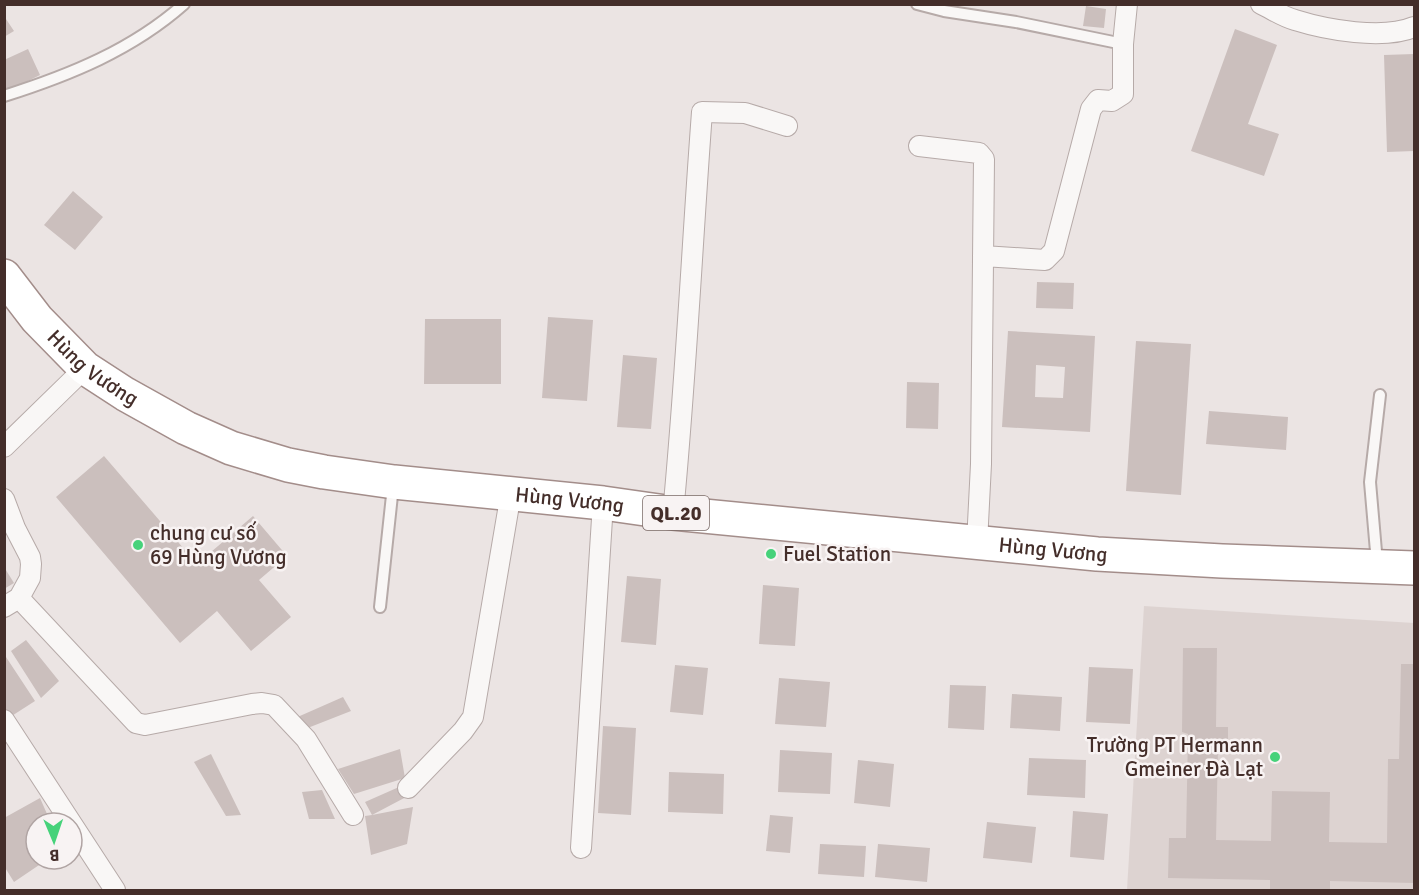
<svg xmlns="http://www.w3.org/2000/svg" width="1419" height="895" viewBox="0 0 1419 895" font-family="Signika,sans-serif">
<rect width="100%" height="100%" fill="#ebe4e3"/>
<path fill="#ddd3d1" d="M1144,606l270,17v267h-287z"/>
<path fill="#cbbfbd" fill-rule="evenodd" d="M1086,6l20,3 -2,19 -21,-2z
M4,16l10,15 -10,6z
M1235,29l42,16 -29,79 31,10 -15,42 -73,-25z
M28,49l12,26 -36,18v-33z
M1414,54v97l-27,1 -3,-97z
M73,191l30,26 -28,33 -31,-25z
M1037,282l37,1 -1,26 -37,-1z
M548,317l45,3 -6,81 -45,-3z
M425,319h76v65h-77z
M1008,331l87,5 -5,96 -88,-5zM1036,365l29,2 -2,31 -28,-1z
M1136,341l55,3 -10,151 -55,-4z
M623,355l34,3 -6,71 -34,-2z
M907,382l32,1 -1,46 -32,-1z
M1209,411l79,6 -2,33 -80,-6z
M104,456l93,108 56,-48 34,40 -28,24 32,37 -40,34 -34,-40 -37,32 -124,-146z
M4,567l10,16 -10,6z
M627,576l34,3 -5,66 -35,-3z
M763,585l36,3 -4,58 -36,-2z
M26,640l33,41 -18,17 -30,-47z
M1183,648h34l-1,79h12v20h-10l-2,93 55,1 1,-50 58,1 -1,50 58,1 1,-84h11l2,-95h13v219l-84,-2v9h-60v-10l-102,-2 1,-40h17l2,-104 -6,-2z
M6,657l29,44 -28,18 -3,-7z
M675,665l33,3 -5,47 -33,-3z
M1089,667l44,2 -3,55 -44,-2z
M779,678l51,4 -4,45 -51,-3z
M950,685l36,1 -2,44 -36,-2z
M1012,694l50,3 -2,34 -50,-3z
M343,697l8,14 -51,20 -7,-12z
M603,726l33,2 -5,87 -33,-2z
M400,749l5,29 -51,16 -16,-25z
M780,750l52,3 -2,41 -52,-2z
M211,754l30,61 -15,1 -32,-54z
M1029,758l57,2 -1,38 -58,-3z
M858,760l36,4 -4,43 -36,-4z
M669,772l55,2 -1,40 -55,-2z
M399,787l9,9 -36,19 41,-8 -6,37 -36,11 -6,-39 7,-1 -7,-13z
M322,790l13,29h-26l-7,-27z
M40,798l11,25h-15v36h12l-34,23 -10,-16v-48z
M1073,811l35,3 -4,46 -34,-3z
M770,815l23,2 -3,36 -24,-2z
M987,822l49,5 -4,36 -49,-5z
M820,844l46,2 -2,31 -46,-3z
M878,844l52,4 -3,34 -52,-5z"/>
<g fill="none" stroke-linecap="round" stroke-linejoin="round">
<defs>
<path id="service" d="M917,4l27,7 72,11 107,22
M4,96c66,-21 128,-46 180,-92
M1377,563l-7,-81 10,-87
M380,607l13,-121"/>
<path id="minor" d="M1261,4c11,5 22,13 34,16 32,10 88,20 119,7
M919,146l60,7 5,6 -3,305 -4,79
M983,256l62,4 9,-9 37,-142 7,-9 14,1 11,-7v-50l4,-40
M4,447l81,-79
M4,499l11,29 15,29 1,7 -1,14 -11,20 -15,9
M673,513c13,-134 19,-268 29,-401l43,1 42,13
M19,598l117,125 9,2 107,-21 10,-1 12,2 32,34 47,76
M4,720l111,170
M408,788l55,-57 10,-14 38,-224
M581,848l22,-345"/>
<g id="trunk">
<path id="s1" d="M4,276l33,43 48,49 40,26 61,34 45,20 57,17 36,7 70,10 209,21 70,10 424,41 125,7 192,7"/>
</g>
</defs>
<use href="#service" stroke="#b6aaa8" stroke-width="14"/>
<use href="#minor" stroke="#b6aaa8" stroke-width="22"/>
<use href="#trunk" stroke="#a38d8a" stroke-width="36"/>
<use href="#service" stroke="#f9f7f6" stroke-width="10"/>
<use href="#minor" stroke="#f9f7f6" stroke-width="20"/>
<use href="#trunk" stroke="#fff" stroke-width="33"/>
</g>
<g fill="#46d27a" stroke="#f8f3f3" stroke-width="2">
<circle cx="138" cy="545" r="6"/>
<circle cx="771" cy="554" r="6"/>
<circle cx="1275" cy="757" r="6"/>
</g>
<g text-anchor="middle" stroke-width="5" stroke-linejoin="round" paint-order="stroke">
<rect fill="#f8f3f3" stroke="#7a6966" stroke-width="1.5" x="643" y="496" width="66" height="34" rx="4.5"/>
<g font-size="20" font-weight="bold" fill="#442e2a">
<text x="676" y="520">QL.20</text>
</g>
<g font-size="21" fill="#442e2a" stroke="#f8f3f3">
<text dy="7" stroke="none"><textPath href="#s1" startOffset="129">Hùng Vương</textPath></text>
<text dy="7" stroke="none"><textPath href="#s1" startOffset="633">Hùng Vương</textPath></text>
<text dy="7" stroke="none"><textPath href="#s1" startOffset="1119">Hùng Vương</textPath></text>
</g>
<g font-size="21" fill="#442e2a" stroke="#f8f3f3" text-anchor="start">
<text x="150" y="540">chung cư số<tspan x="150" dy="24">69 Hùng Vương</tspan></text>
<text x="783" y="561">Fuel Station</text>
<text x="1263" y="752" text-anchor="end">Trường PT Hermann<tspan x="1263" dy="24">Gmeiner Đà Lạt</tspan></text>
</g>
</g>
<rect width="1419" height="895" fill="none" stroke="#442e2a" stroke-width="12"/>
<g transform="translate(54 841) rotate(178)"><circle r="28" fill="#f8f3f3" stroke="#b0a4a3" stroke-width="1.5"/>
<path d="M0-4.5L10 22L0 15L-10 22Z" fill="#46d27a"/>
<text y="-9" font-size="16" font-weight="bold" text-anchor="middle" fill="#442e2a">B</text>
</g>
</svg>
